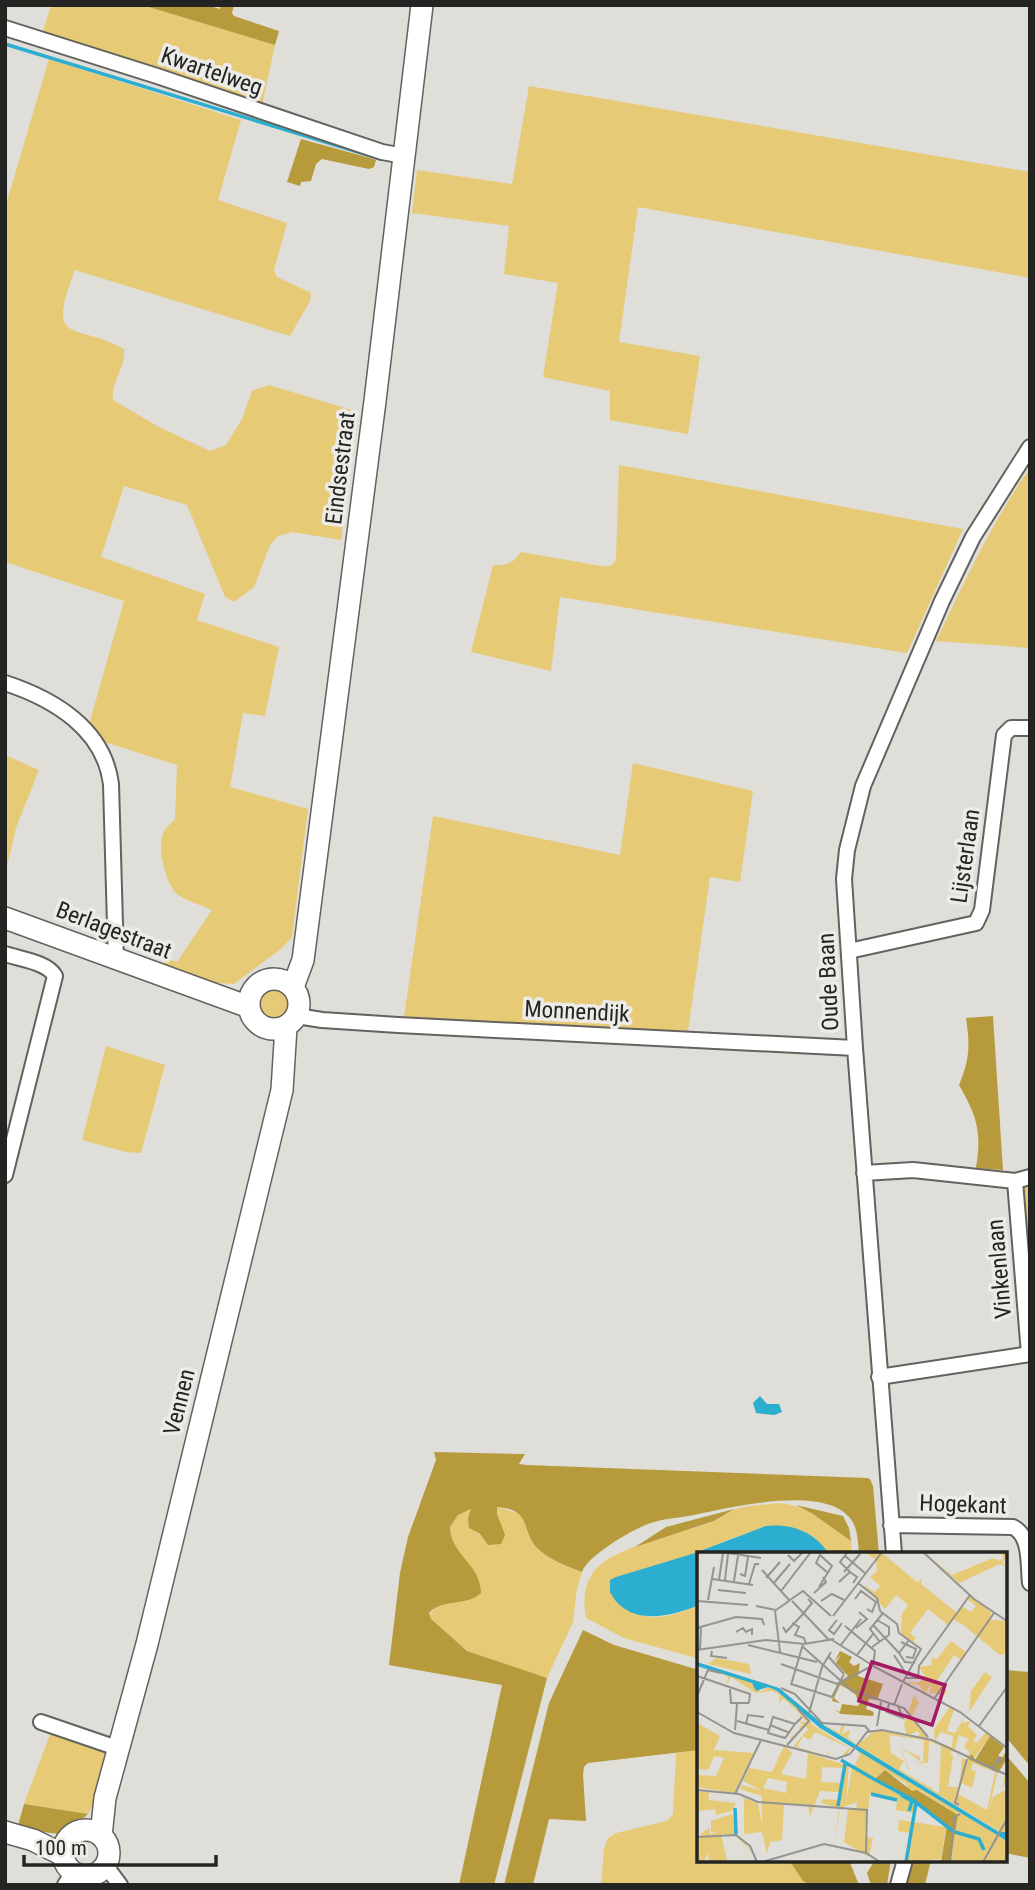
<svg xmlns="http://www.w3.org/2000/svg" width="1035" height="1890" viewBox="0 0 1035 1890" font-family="'Roboto Condensed',sans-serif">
<rect width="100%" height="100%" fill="#dfded9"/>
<path fill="#e7ca75" d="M51,5h91l133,40 -13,61 -221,-68z
M49,59l192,61 -23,80 69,23 -13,47 3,7 34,16 -1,8 -20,35 -215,-66c-30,78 0,51 49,79 2,19 -13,32 -11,51l46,27 51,24 16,-6 16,-26 10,-28 17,-6 89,27 -17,128 -49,-8 -14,4 -8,9 -16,42 -20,15 -9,-5 -38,-92 -63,-19 -23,71 104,37 -8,26 82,27 -14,69 -22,-3 -13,74 78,22 -16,128 -11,12 -47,35 -32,-2 -38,-16 1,-8 12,4 35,-52c-11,-5 -24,-8 -35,-16 -11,-9 -19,-44 -15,-57 2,-8 7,-12 13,-18l2,-54 -82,-26 -7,-11 36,-127 -119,-39v-354z
M529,86l501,86v106l-392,-71 -19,135 81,14 -12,78 -78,-14v-29l-67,-14 15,-94 -54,-9 5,-48 -97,-13 5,-43 95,14z
M619,465l344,64 -56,124 -347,-56 -9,74 -80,-19 22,-87c14,0 20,-1 28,-13l80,14h10l5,-6z
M1030,468v180l-94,-7c29,-60 56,-119 94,-173z
M5,755l34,15 -23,58 -11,47z
M633,763l120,28 -13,91 -30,-5 -22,154 -284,-14 29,-201 187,39z
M257 1003a17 17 0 1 1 34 0a17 17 0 1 1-34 0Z
M106,1046l59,19 -24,88 -15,-1 -44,-12z
M1030,1182v128l-7,-126z
M778,1503c29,1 51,22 73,38l1,13h-23c-35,-51 -91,-17 -136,0 -27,10 -55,18 -83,26v12c28,33 52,29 89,13v52l-3,1 -72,-20 -38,-20c-3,-15 -2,-34 8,-47 20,-25 87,-37 118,-49 8,-4 15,-10 24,-13 13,-4 28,-4 42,-6z
M497,1507l24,7c5,9 7,19 12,28 9,17 33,23 49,30l-5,16 -4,34 -26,56c-39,-11 -97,-24 -118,-63l8,-9 44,-21c-11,-21 -30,-35 -31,-58l8,-12 14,-7 5,24 9,11 18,-8 -7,-21z
M50,1734l61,18 -15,47 -8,15 -64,-10z
M699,1750v110h90l14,21 7,4h-209l3,-36 4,-11 8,-5 51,-12 6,-7 3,-61z"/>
<path fill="#b79a3c" d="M142,5h64l14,4 1,-4h13l-2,8 2,3 45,15 -4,14z
M301,139l69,19 6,2 -2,7 -5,2 -47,-10 -6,5 -5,17 -10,1 -1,4 -13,-4z
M993,1016l10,154 -27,-2c6,-36 1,-52 -17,-83 11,-27 11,-39 7,-67z
M434,1452l91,2 -6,10 8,1 340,13 3,1 3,7 6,68h-20c-1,-12 -1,-26 -9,-36 -28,-35 -125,-9 -162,-2 -12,2 -26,3 -37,7 -17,5 -64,33 -69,49 -15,-6 -33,-12 -45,-24 -17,-19 -4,-38 -40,-41v7l8,21 -4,9 -13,1 -9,-12 -10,-5 -1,-10 3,-9 -13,6 -8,12c1,29 31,37 31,66 -15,14 -39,5 -52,20l2,6 36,32 80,27 -53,207h-35l43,-200 -113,-20 11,-92 8,-36 28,-77z
M796,1505l47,11 6,12 2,13 -38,-27z
M734,1509l-20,12 -79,26 31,-20z
M583,1630l31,15 85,25v80l-111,13 -4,4 -1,7 3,47 -37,-2 -16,66h-29l45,-182z
M1005,1670l25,2v94l-25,-30z
M1005,1754l25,29v75l-25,-5z
M24,1804l64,10c-8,9 -20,10 -28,20l-43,-5z
M789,1860h60l10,25h-49l-7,-4z
M875,1860h16l-4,25h-16l-4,-12z
M913,1860h18l-6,25h-18z"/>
<path fill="#2baecf" d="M760,1396l7,8h12l3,8 -8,3 -18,-2 -3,-10z
M766,1526c26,-3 49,6 63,28h-130v51c-29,12 -71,22 -89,-13v-12l6,-3 76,-23z"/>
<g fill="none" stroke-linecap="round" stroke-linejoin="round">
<path stroke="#2baecf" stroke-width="3.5" d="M5,44l376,115"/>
<defs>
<path id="street" d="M5,28l152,48 225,76 22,4
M5,683c49,16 99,46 106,101l5,176
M849,951l127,-28 6,-13 22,-175 7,-7h19
M5,954c15,5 42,8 50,22l-50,199
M297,1016l25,4 76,5 457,23
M864,1173l49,-3 102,11 15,-4
M1015,1181l14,173
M879,1377l151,-23
M891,1525l122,2c18,9 15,37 17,56
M894,1554l-39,-506 -11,-169 3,-29 16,-64 79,-185 31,-64 57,-90
M41,1722l79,27
M105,1865l15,20
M65,1885l8,-13
M898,1885l7,-25"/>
<path id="secondary" d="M5,918l244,89
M249 1004a25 25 0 1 1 50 0a25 25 0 1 1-50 0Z
M293,987l10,-27 3,-23 69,-536 47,-396
M63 1853a23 23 0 1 1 46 0a23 23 0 1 1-46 0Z
M5,1832l28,8 30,15
M101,1836l4,-38 42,-154 135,-554 4,-63"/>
</defs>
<use href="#street" stroke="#63625e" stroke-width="18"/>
<use href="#secondary" stroke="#63625e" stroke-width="24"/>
<use href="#street" stroke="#fff" stroke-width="14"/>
<use href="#secondary" stroke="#fff" stroke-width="21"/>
</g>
<g text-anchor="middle" stroke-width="7" stroke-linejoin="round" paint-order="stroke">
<g font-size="23" fill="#242422" stroke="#edebe7">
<text transform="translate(212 71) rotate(19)" y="8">Kwartelweg</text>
<text transform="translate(340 468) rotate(-83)" y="8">Eindsestraat</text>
<text transform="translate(965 856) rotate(-82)" y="8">Lijsterlaan</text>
<text transform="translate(114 930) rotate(21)" y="8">Berlagestraat</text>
<text transform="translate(828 982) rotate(-93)" y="8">Oude Baan</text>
<text transform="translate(577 1011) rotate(3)" y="8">Monnendijk</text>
<text transform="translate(999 1269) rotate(-95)" y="8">Vinkenlaan</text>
<text transform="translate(179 1402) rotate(-76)" y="8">Vennen</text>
<text transform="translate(963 1504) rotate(2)" y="8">Hogekant</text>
</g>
</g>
<g transform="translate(697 1552)">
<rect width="310" height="310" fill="#dfded9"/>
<path d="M167,0h17l37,31 4,-6 -1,7 36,29 5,-7 9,6 5,-6 -9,-7 3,-3 21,16 -1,8 17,1v32l-7,2 -38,-31 -10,-5 -4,6 -20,-16 -18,24 6,5 -3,4 -12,-8 1,-20 6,-9 -12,-10 -11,14 -22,-24 12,7 5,-6 -10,-9 7,-6 -1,-11zM226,0l29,23 41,-17 7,3 4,-3 -4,-6h7v6l-5,4 5,5 -7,-3 -41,19zM254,89l15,11 -5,8 -7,-5 -18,27 11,9 -3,4 -15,-2 3,-9 -8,10 -5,-9 -16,-2 17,-1 5,-6 -6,-9 13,-2 -1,-7 6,1zM19,106l33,6 2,10 -43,-10zM11,118l25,6 19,7 9,9 7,-5 6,3 14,8 26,28 39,24 -3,-1 -3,6 -6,2 8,-9 -34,-16 -5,8 -7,-4 -6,11 30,9 4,-10 -3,10 -35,-9 15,-18 -3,-3 -13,13 -2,-1 11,-9 -3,-3h6l-5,-5 8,1 -14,-15 -10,-9 -4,6 1,-9 -8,-4 -16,2 -25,-16 -4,8 1,-9zM288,120l7,5 -23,35 2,-21zM217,143l5,8 -7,13 17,24 23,7 1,-11 -12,-4 -6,9 -1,-12 16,-22 4,2 -7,22 8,2 10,-17 -3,7 9,-2 -3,5 9,9 -4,6 4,2 9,-11 4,4 -18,25 25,13 -8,37 4,-14 9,-5 2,-14 3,-3 -5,16h5v45l-185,-112 18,9 1,-8h4l-3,9 8,-4 -2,8 9,7 19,-15 45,9 -6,-2 6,-3 -4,-3 -10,5 -3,-11zM192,183l35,5 -1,23 -23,-16 10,26 -2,-7 25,15v8l-34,-20 5,-8 -13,-8zM262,183l10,4 -5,8 6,5 -4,8 -11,-7 7,5 -2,23 -1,6h-11l5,-30 -3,-6 4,1zM232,189l12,5 -2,47 -6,-3 1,-27 -1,18 -25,-15 -7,-18 19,9v6l-8,-4 21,12 -13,-8h8zM276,211l22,10 -8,37 -18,-10 3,-11 -3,11 -11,-6 3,-11 11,5 4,-17 -5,-1zM0,171l23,13 -6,14 40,3 -20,40 -37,-6v-12l19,1 8,-18 -10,-2 -6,14 -11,-1zM87,194l8,7 -11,21 25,5 2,-26 41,13 -3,37 6,-35 21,10 -19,-12 6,-11 -3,-6 150,92v21h-57l8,-47 -40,-25 -7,8 5,5 -1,10 -19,-3 1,-10 -27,-6 -5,43 8,1 -4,19 -25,-15 4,-33 8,1 1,-8 -17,6 -6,37 5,-37 -18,-5 2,-4 16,1 1,-8 -20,-1 -10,25 -2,-11 -24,-1 -2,36 -12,2 -3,12 -5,-22 -18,2v-36l14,5 4,23v-30l-22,-7 2,-4 20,6 -19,-10 6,-13 23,4zM125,215l22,1 -2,15 -21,-1zM187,218l22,13 6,13 -37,-17zM71,226l19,4 -1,11 -23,-5zM0,239l12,1v8l27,3 -4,8 -16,4 -1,-6 -16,2 -1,14zM35,262l5,20 17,21 -18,-19 -15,-2 6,26 -18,2 -1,-10 -4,10h-7v-22l7,-9 6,-3v6l7,-2h-6v-11zM202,268l47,7 -5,32 -34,3 4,-29 -13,-2z" fill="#e7ca75" fill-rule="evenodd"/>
<path d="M143,99l12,6 -3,5 5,4 6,-3 -2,13 25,8 -6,16 -8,-1 -3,10 8,3 -1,4 -32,-2 -7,-5 6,3 2,-8 16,2 4,-7 -4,4 -2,-8 -10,-7 -2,5 2,-5 -6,-3 -6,13 6,5 -8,-2 5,-17 11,-8 -12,-13 5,-9 -7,8zM293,184l14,11 -6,9 5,1 4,-8v10l-9,14 -30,-14 4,-5 3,6zM188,218l27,21 5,-1 41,25 -8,47h-9l6,-37 -33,-25 -39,-21z" fill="#b79a3c"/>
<path d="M0,110l82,26 46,38 174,106h8v9l-187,-113 -43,-37 -9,-4 -12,4 -4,-8 -55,-17z" fill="#2baecf"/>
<path fill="none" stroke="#2baecf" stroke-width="3.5" d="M144,208l31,18M175,226l41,22 41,32M174,242l26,6M204,243l11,6 -3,10M141,254l7,-42M38,256l1,26M258,280l24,7 5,11M209,310l10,-59"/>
<path fill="none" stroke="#949490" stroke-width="2" d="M25,0l39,6M151,0l-8,10 10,10M226,0l51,47 33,22M91,3l6,6 9,-9M147,3l22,19M65,18l27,30M147,20l16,-18M43,22l5,2 3,-19M69,26l14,-16M15,27l41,6M22,28l4,-27M28,28l3,-26M37,29l4,-25M142,30l11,-10 7,5 -4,6M161,31l19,15 3,13 17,13 2,9 22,16 -18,33M52,32l6,-20h4M76,32l17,-20M122,35l13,-21 -12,-11 -4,8 11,9M21,38l28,3M84,39l30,-39M117,41l12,-11 -3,-5M158,47l6,-8 15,11 -4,10 -5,-3M11,48l6,-33M0,49l51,4M95,49l37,39M124,49l11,-7 12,6M90,50l16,-11 28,25M59,54l20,4 13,-9M78,59l5,41M136,64l49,-64M140,68l-8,10 5,4 8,-11M95,71l7,4 -4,8 9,3 2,6M176,73l26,28M148,74l30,25 -2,15M86,75l3,5 17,-18 9,-11 -4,-4M0,76l39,-11 26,2 2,6M159,76l11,-9 -8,-7M39,80l7,-4 3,4 6,-3v6M135,88l40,25M212,88l-10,13 6,9 10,1M183,90l-10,-13 13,-16M204,90l15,7 -3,9 -7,-1M51,93l69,17M105,94l49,44 53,18 24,29M143,94l21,-27M175,95l17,-12v-8l-12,-7M0,98l69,-10 38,4 30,-5M3,98l1,-23M15,99l-1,5 16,2M160,103l16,-21M197,103l13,20M131,104l16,18M84,112l56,20 35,-18M176,114l87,46 47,36M0,124l53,18 -1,9M209,126h12l1,-12 51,-71M94,132l41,13 12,-23M94,133l12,-41M84,136l14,6 27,29 43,3 5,6M33,137l1,14h18M0,144l11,-26 13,3M237,147l60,-86M192,152l-2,8 16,6 -5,-12M197,153l8,-21M0,160l37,21 102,26 14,-5 17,-22 15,-2 50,10 75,35M112,161l13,-46 9,-15M40,169l32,9M49,172l2,-9 16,2M98,172l-10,14 -17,-5 5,-16 22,7 7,-7M73,173l20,8M180,174l4,-24M282,174l28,-39M38,178l2,-26M90,193l22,-24 -11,-12M295,218l7,-12 3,2 -6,3M0,238l42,4 19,8 109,8 -1,43M38,242l26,-54M262,253l-4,-2 12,-44M0,285l39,-2 14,11 7,16M65,310l62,-18 42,9 14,9M253,310l5,-45 5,-3M286,310l24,-43"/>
<path fill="#a41b64" fill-opacity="0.15" stroke="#a41b64" stroke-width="3.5" d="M175,110l73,23 -13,40 -73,-24z"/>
<rect width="310" height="310" fill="none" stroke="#242422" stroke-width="3.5"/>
</g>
<rect width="1035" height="1890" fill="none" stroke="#242422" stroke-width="14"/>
<path d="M24 1855v10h192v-10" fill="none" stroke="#242422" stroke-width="3.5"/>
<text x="35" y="1855" font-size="21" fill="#242422" stroke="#edebe7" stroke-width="5" paint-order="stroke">100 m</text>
</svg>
